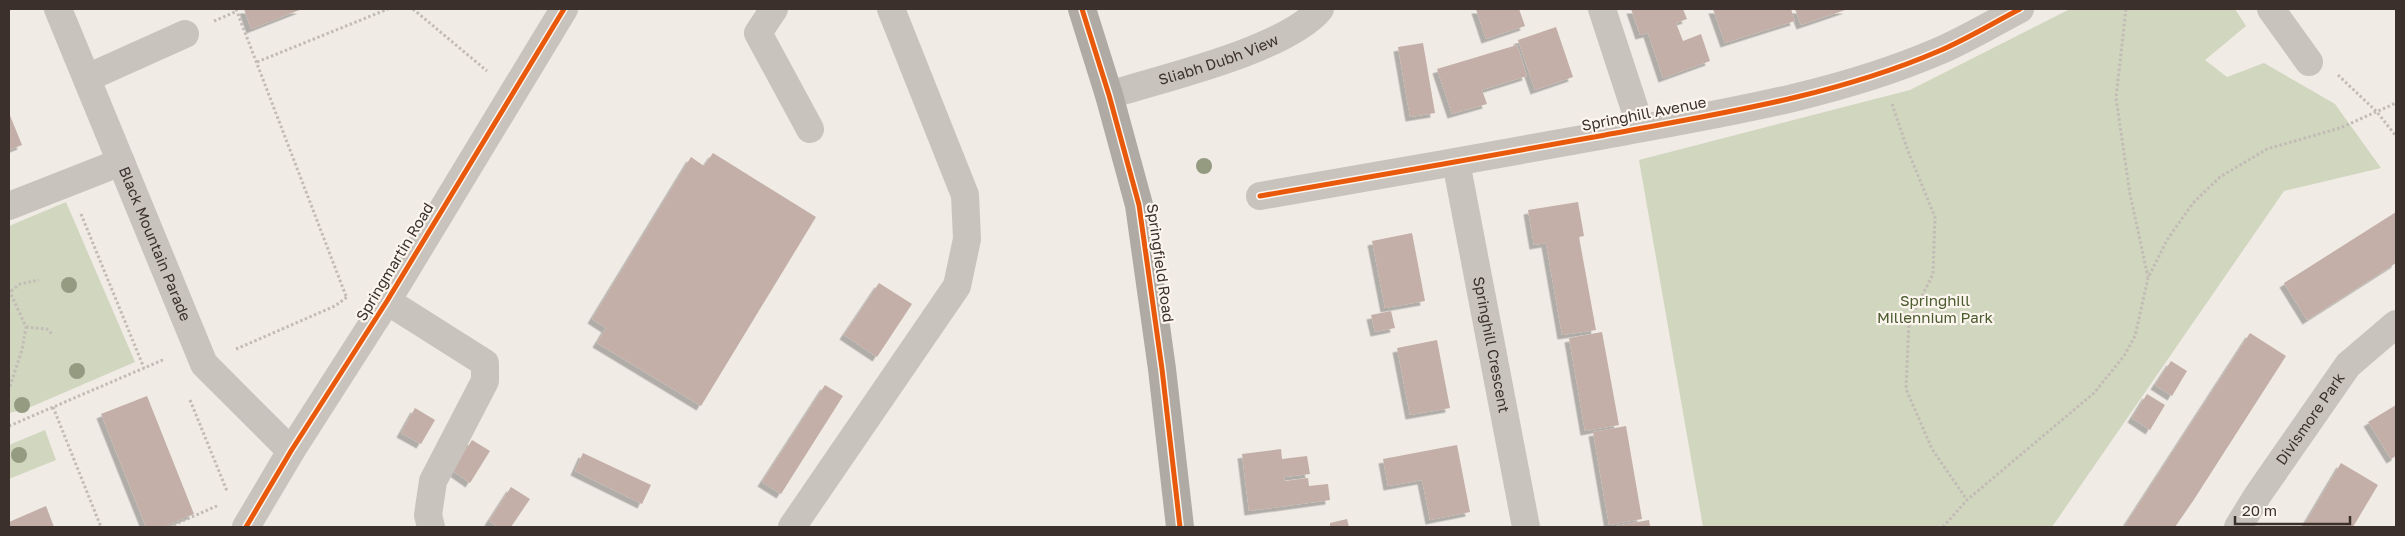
<svg xmlns="http://www.w3.org/2000/svg" width="2405" height="536" viewBox="0 0 2405 536" font-family="'Golos Text',sans-serif">
<defs>
<filter id="shadow"><feDropShadow dx="-4.5" dy="4.5" stdDeviation="0" flood-color="#0004"/></filter>
</defs>
<rect width="100%" height="100%" fill="#f0ebe5"/>
<path fill="#d1d6bf" d="M2070,9h165l11,17 -41,34 22,17 37,-14 71,41 46,64 -97,23 -232,336h-349l-64,-367 271,-70z
M66,202l69,160 -109,47 -17,4v-187z
M45,430l11,30 -47,19v-34z"/>
<path fill="#c3afa7" filter="url(#shadow)" d="M244,9h58l-51,20z
M1476,9h43l6,17 -39,13z
M1631,9h52l4,10 -11,4 7,18 18,-7 9,27 -47,17 -15,-45 -8,2z
M1713,9h78l4,12 -70,22z
M1795,9h53l-47,16z
M1556,27l17,50 -38,13 -17,-50z
M1423,43l12,70 -25,4 -12,-70z
M1517,45l10,31 -45,14 5,14 -35,10 -15,-45z
M9,113l13,32 -13,5z
M713,153l103,64 -115,189 -104,-63 9,-15 -14,-9 99,-162 13,9z
M1578,202l6,34 -5,1 17,93 -34,5 -16,-92 -12,2 -6,-35z
M2396,212v51l-89,57 -23,-37z
M1412,233l13,68 -40,7 -13,-67z
M879,283l33,21 -35,53 -33,-22z
M1391,311l4,17 -20,4 -4,-17z
M1602,332l17,93 -34,6 -16,-93z
M2250,333l36,23 -93,145 -18,26h-51z
M1437,340l13,68 -40,7 -13,-67z
M2171,361l16,10 -15,25 -17,-11z
M825,385l18,11 -62,98 -19,-12z
M2147,394l18,11 -15,25 -18,-12z
M147,396l47,118 -32,13h-16l-45,-113z
M2396,405v51l-5,3 -23,-37z
M415,408l20,12 -14,24 -20,-11z
M1626,426l16,93 -33,6 -16,-93z
M472,440l18,11 -20,32 -17,-12z
M1457,445l13,67 -40,8 -8,-40 -34,6 -5,-27z
M1281,449l1,10 25,-3 3,18 -26,3 1,4 23,-3 1,8 19,-2 2,16 -81,11 -7,-57z
M583,453l68,32 -9,19 -67,-33z
M2341,463l37,22 -25,42h-50z
M511,487l19,12 -19,28h-13l-9,-6z
M46,506l8,21h-45v-5z
M1347,519l2,8h-19v-4z
M1649,520l1,7h-33l-1,-1z"/>
<g fill="none" stroke-linecap="round" stroke-linejoin="round">
<path stroke="#c2bbb6" stroke-width="3" stroke-dasharray="2.5 2.5" stroke-linecap="butt" d="M236,9l110,287
M413,9l74,62
M2126,9l-10,89 14,96 18,83
M214,21l23,-10
M257,62l131,-53
M2338,75l39,37 19,24
M1892,104l16,47 27,66 -2,57 -24,48 -3,67 26,60 35,51
M81,214l63,154
M9,290l17,37 -4,23 -13,39
M11,291l9,-7 19,-4
M26,327l21,2 6,6
M236,349l99,-43 12,-9
M190,400l37,91
M53,407l48,120
M9,426l156,-67
M169,527l48,-21
M1943,527l24,-27 127,-107 30,-37 11,-20 13,-58 19,-38 26,-37 27,-26 47,-28 73,-21 56,-25"/>
<g stroke="#c9c3be" stroke-width="28">
<path id="s1" d="M58,9l146,355 87,87"/>
<path d="M774,9l-16,24 52,96"/>
<path d="M1602,9l39,119"/>
<path d="M2271,9l38,53"/>
<path d="M87,78l98,-44"/>
<path id="s2" d="M1109,95c54,-17 177,-45 211,-86"/>
<path id="s3" d="M1456,162l70,365"/>
<path d="M1260,196c111,-19 223,-39 334,-59 116,-22 236,-39 345,-86 28,-12 54,-28 81,-42"/>
<path d="M9,206l112,-44"/>
<path d="M387,301l98,62v18l-52,100 -5,34 3,12"/>
<path d="M246,527l45,-76 96,-150 177,-292"/>
<path d="M792,527l165,-241 10,-47 -2,-44 -74,-186"/>
<path id="s4" d="M2238,527l19,-31 91,-131 48,-41"/>
</g>
<path stroke="#afaaa4" stroke-width="28" d="M1082,9l27,86 30,110 23,164 18,158"/>
<defs>
<path id="cycleway" d="M1082,9l27,86 30,110 23,164 18,158
M1260,196c111,-19 223,-39 334,-59 116,-22 236,-39 345,-86 28,-12 54,-28 81,-42
M246,527l45,-76 96,-150 177,-292"/>
</defs>
<use href="#cycleway" stroke="#fbf5ee" stroke-width="8"/>
<use href="#cycleway" stroke="#e8590c" stroke-width="5"/>
</g>
<g fill="#959b80">
<circle cx="1204" cy="166" r="8"/>
<circle cx="69" cy="285" r="8"/>
<circle cx="77" cy="371" r="8"/>
<circle cx="22" cy="405" r="8"/>
<circle cx="19" cy="455" r="8"/>
</g>
<g text-anchor="middle" stroke-width="4.5" stroke-linejoin="round" paint-order="stroke">
<g font-size="15" fill="#3b302b" stroke="#fbf5ee">
<text dy="5" stroke="none"><textPath href="#s2" startOffset="115">Sliabh Dubh View</textPath></text>
<text transform="translate(1644 114) rotate(-11)" y="5">Springhill Avenue</text>
<text dy="5" stroke="none"><textPath href="#s1" startOffset="254">Black Mountain Parade</textPath></text>
<text transform="translate(395 262) rotate(-59)" y="5">Springmartin Road</text>
<text transform="translate(1160 263) rotate(82)" y="5">Springfield Road</text>
<text dy="5" stroke="none"><textPath href="#s3" startOffset="186">Springhill Crescent</textPath></text>
<text dy="5" stroke="none"><textPath href="#s4" startOffset="130">Divismore Park</textPath></text>
</g>
<g font-size="15" fill="#4a5a2e" stroke="#fbf5ee">
<text x="1935" y="306">Springhill<tspan x="1935" dy="17">Millennium Park</tspan></text>
</g>
</g>
<rect width="2405" height="536" fill="none" stroke="#3b302b" stroke-width="20"/>
<path d="M2235 516v8h115v-8" fill="none" stroke="#3b302b" stroke-width="2.5"/>
<text x="2242" y="516" font-size="15" fill="#3b302b" stroke="#fbf5ee" stroke-width="4" paint-order="stroke">20 m</text>
</svg>
